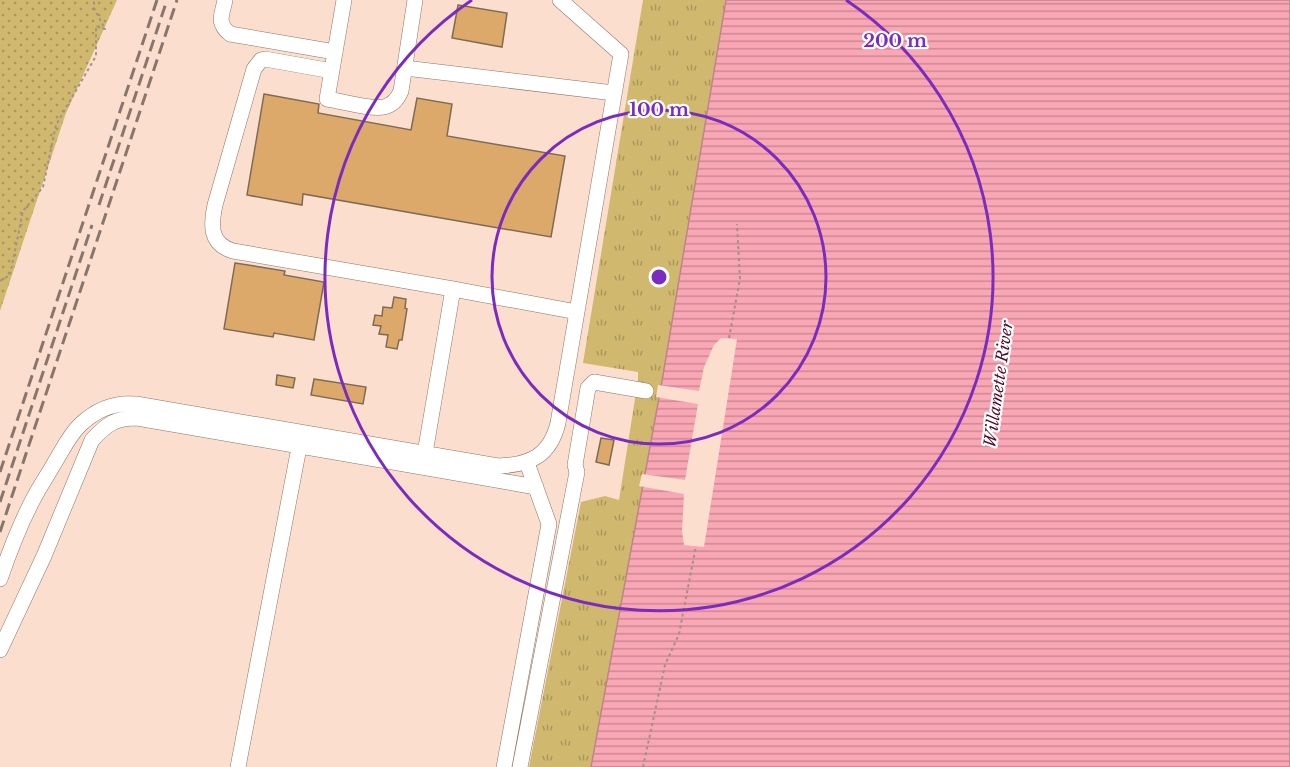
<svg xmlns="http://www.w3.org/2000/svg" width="1290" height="767" viewBox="0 0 1290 767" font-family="'Libre Baskerville',serif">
<defs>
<pattern id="grass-tufts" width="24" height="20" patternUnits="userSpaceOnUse" patternTransform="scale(1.5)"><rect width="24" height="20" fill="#d0b96f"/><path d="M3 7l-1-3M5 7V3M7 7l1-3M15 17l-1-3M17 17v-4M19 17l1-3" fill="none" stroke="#aa975b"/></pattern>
<pattern id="park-dots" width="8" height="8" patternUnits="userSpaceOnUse" patternTransform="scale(1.5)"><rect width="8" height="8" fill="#d0b96f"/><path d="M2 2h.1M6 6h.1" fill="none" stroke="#aa975b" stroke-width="1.8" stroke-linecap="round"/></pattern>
<pattern id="water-rules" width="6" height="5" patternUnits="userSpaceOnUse" patternTransform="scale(1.5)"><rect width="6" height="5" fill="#faa7b5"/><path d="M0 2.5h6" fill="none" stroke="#cb8893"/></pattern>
</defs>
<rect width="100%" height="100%" fill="#fbdece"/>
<path fill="url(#grass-tufts)" d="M643,0h83l-65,387 -70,380h-62l52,-265 24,-6 14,4 19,-120v-8l-55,-9z"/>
<path fill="url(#park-dots)" d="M0,0h117l-51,113 -66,198z"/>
<path fill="url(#water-rules)" stroke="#c0838b" stroke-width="1.5" d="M726,0h564v767h-699l70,-380z"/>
<path fill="#fbdece" d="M721,338l16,1 -33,208 -20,-2 -2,-14 2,-37 -45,-8 3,-12 43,6 13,-76 -42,-7 2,-12 41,6 5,-24 10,-22z"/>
<path fill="#dca96a" stroke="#7d6b56" stroke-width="1.5" d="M458,5l49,8 -5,34 -50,-9z
M264,94l55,10 -1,9 93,17 6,-32 35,6 -5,32 118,20 -14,81 -248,-43 -1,11 -55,-10z
M235,263l50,8 -1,4 40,7 -10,58 -40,-7 -1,4 -49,-8z
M394,297l12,2 -1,9 2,1 -5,31h-3l-2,9 -11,-2 2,-12 -9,-1 2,-8 -8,-1 2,-10 7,1 1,-9 9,1z
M277,375l18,3 -2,10 -17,-3z
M314,379l52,8 -3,17 -52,-9z
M601,438l13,2 -5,25 -13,-3z"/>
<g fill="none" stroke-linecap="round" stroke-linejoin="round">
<defs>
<path id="minor" d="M225,0c-3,16 -9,22 5,34l105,18
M344,0l-17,99c14,2 45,11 57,8 9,-2 14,-9 17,-16l14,-91
M405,68l209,25
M332,71l-67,-12 -4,1 -7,9 -39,136c-4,19 -6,39 18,46l220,38 124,23
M425,453l28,-164
M0,579c10,-29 21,-58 36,-85 6,-11 13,-21 19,-32 8,-13 15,-28 26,-38 16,-15 34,-22 55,-20l362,62c32,-1 52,-10 60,-43l63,-369 -61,-54
M0,650l44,-94 48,-116c15,-16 23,-22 45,-22l399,69
M238,767l63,-330
M504,767l45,-243 -22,-61
M520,767l57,-295 -2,-7 13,-77 6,-6 52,9"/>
</defs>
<use href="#minor" stroke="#8e7466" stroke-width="16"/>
<path stroke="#a59084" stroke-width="2" stroke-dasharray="3 3" stroke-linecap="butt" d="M0,281l10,-6 13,-64 20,-24 13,-62 40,-69v-30l9,3 -11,-21v-8
M729,338l11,-59 -3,-55
M643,767l22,-102 14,-31 17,-88"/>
<use href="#minor" stroke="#fff" stroke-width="15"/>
<path stroke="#88766c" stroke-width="3" stroke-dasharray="12 6" stroke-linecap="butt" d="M99,205l68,-205
M0,472l157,-472
M0,502l92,-277
M0,532l177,-532"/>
</g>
<g fill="none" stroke="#7b2cbf" stroke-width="3">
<circle cx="659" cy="277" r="167"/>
<path d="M846 0A334 334 0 1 1 472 0"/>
</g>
<g text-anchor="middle" stroke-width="4.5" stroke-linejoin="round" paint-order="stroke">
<g font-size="16" font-style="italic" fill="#520921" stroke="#fff">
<text transform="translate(998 384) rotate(-82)" y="6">Willamette River</text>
</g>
</g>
<circle cx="659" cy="277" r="9" fill="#7b2cbf" stroke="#fff" stroke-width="3"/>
<g font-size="18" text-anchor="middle" font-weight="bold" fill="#7b2cbf" stroke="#fff" stroke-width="4.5" stroke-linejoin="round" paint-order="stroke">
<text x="895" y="47">200 m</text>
<text x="659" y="116">100 m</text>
</g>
</svg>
